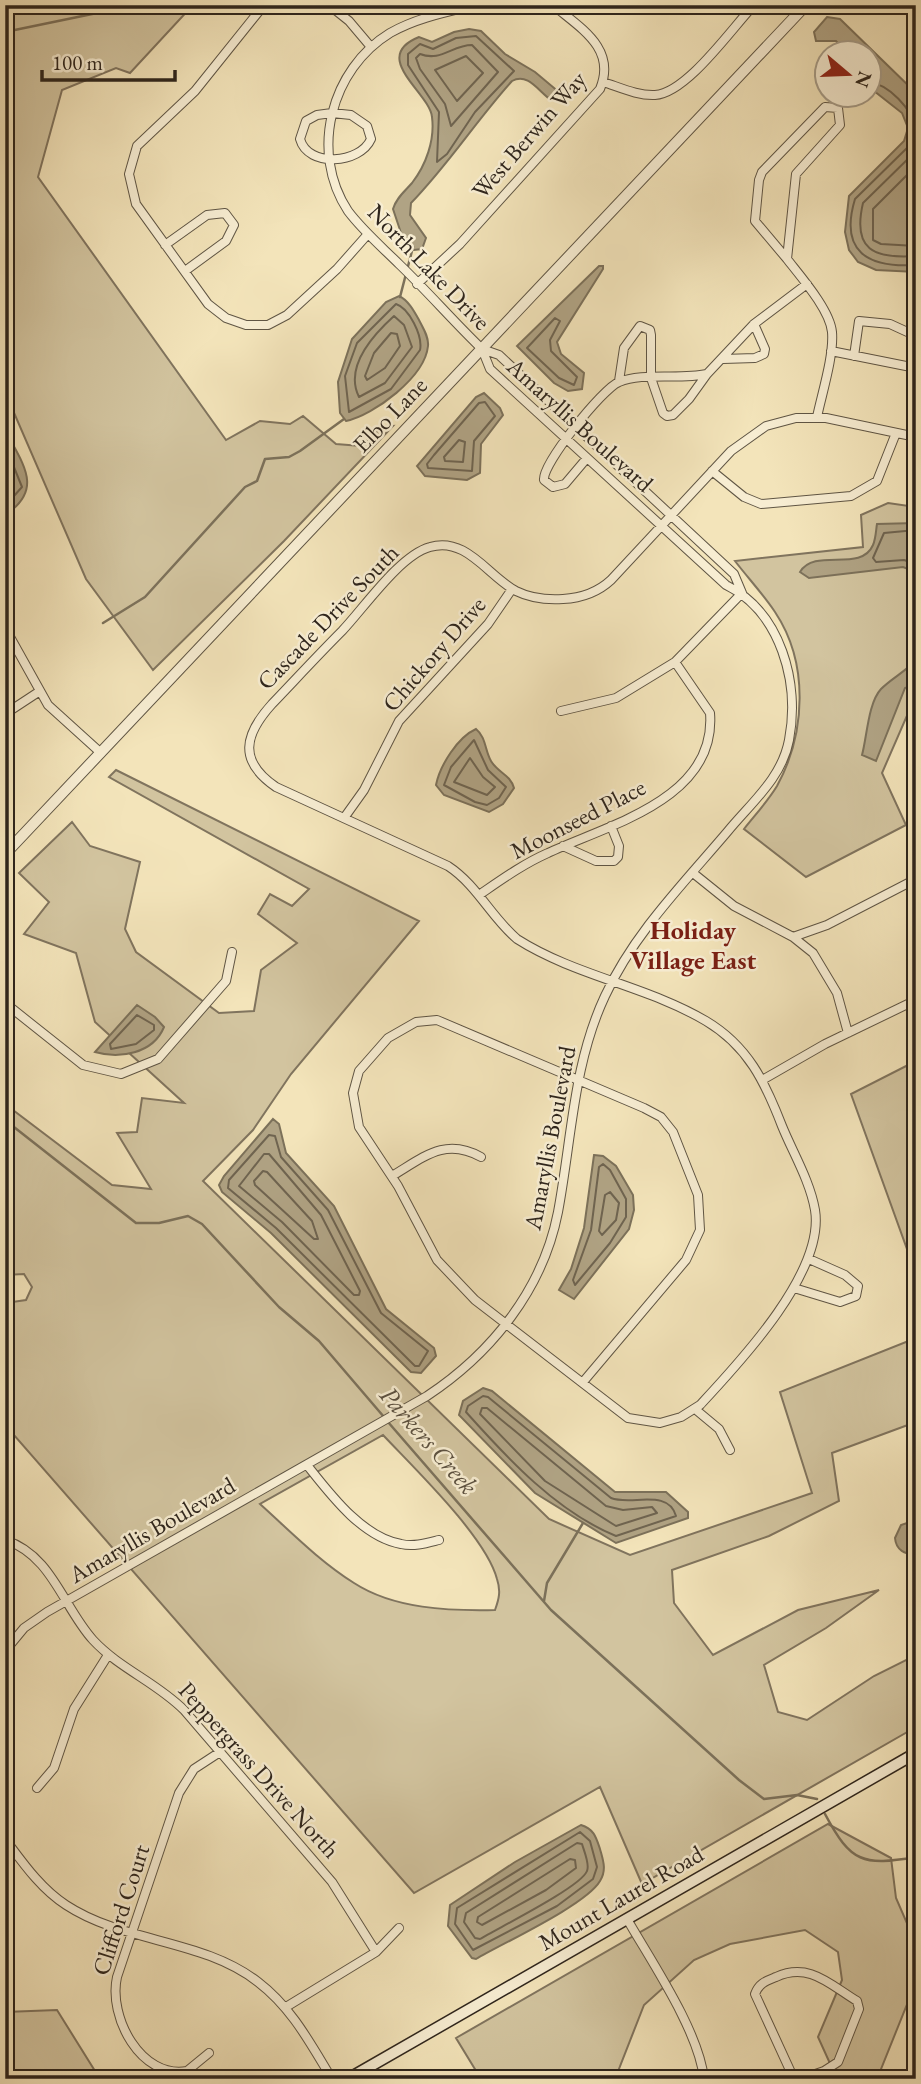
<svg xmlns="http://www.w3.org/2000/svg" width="921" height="2084" viewBox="0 0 921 2084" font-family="'EB Garamond',serif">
<rect width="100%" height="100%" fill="#f3e4ba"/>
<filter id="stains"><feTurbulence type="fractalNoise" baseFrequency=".00286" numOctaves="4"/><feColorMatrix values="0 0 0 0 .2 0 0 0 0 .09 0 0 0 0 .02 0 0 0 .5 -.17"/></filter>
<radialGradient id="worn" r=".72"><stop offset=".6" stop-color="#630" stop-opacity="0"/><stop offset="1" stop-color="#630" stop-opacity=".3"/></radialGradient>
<path fill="#d2c49f" stroke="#80745e" stroke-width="2" fill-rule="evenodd" d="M5,5h188l-63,68 -14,-5 -54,22 -24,87 188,263 34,-19 30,3 13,-8 33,28 25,2 21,-19 11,-1 -109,115 -131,129 -67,-91 -81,-187z
M888,503l28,4v188l-34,78 24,52 -100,52 -62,-48c11,-14 24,-28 33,-43 29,-53 32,-123 -2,-174 -12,-18 -27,-34 -40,-51l128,-14 -2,-32z
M116,770l303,151 -128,153 -38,56 -50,51 346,338 81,36 182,-62 -32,-101 136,-54v84l-84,31 7,48 -70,35 -97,34 2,33 39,52 85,-45 81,-20 -53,38 -62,37 14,47 29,8 67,-44 42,-21v72l-274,157 -42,-97 -186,106 -400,-458 -9,6v-138l21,-3 6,-13 -8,-13 -19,1v-171l107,81 39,4 -34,-56 20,-1 5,-34 42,5 -89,-81 -19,-69 -52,-19 25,-32 -30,-29 53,-51 18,24 50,16 -15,67 11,23 83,61 35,-2 7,-41 36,-27 -39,-29 12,-20 22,12 17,-17 -200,-112zM383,1435c31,33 103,102 114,144 4,12 2,20 -2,31 -46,1 -101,-1 -141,-27 -35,-22 -64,-52 -94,-79z
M916,1061v213l-65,-180z
M828,1824l63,34 5,40 20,46v38l-39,97h-40l-19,-42 24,-57 -4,-28 -33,-22 -75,14 -36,16 -50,45 -29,74h-134l-25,-41z
M57,2010l43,69h-95v-67z"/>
<path fill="#b0a384" stroke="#7c715a" stroke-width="2" d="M827,17l13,2 76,74v179l-40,-2 -18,-8 -9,-12 -4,-18 4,-36 55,-55 4,-13 -6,-15 -33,-26v-35h-23l-10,-11h-20l-2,-9z
M469,29l12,2 24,23 30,18 31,26 -15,2c-12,-8 -23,-28 -39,-19 -36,40 -64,84 -101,122l-1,12 16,23 -4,11 -8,1 -10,-8 -11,-33c3,-11 12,-18 19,-26 14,-18 23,-43 20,-66 -2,-24 -63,-60 -13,-80l13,5 22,-10z
M599,266h4v3l-46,73 4,12 23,19 -2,16 -14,2 -14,-8 -37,-37z
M399,296c9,4 15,15 20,24 4,8 10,17 9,26 -3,31 -54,69 -82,75l-6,-8 -2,-31 14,-43 34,-37z
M484,393l16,15 3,7 -22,29 -1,29 -13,7 -42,-4 -8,-10 59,-69z
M5,430c17,33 40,59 0,85z
M916,523v49l-13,-5 -94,11 -9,-6c15,-25 61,1 73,-27 3,-7 3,-16 4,-21z
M916,660v24l-11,4 -29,73 -14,-6c5,-18 6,-52 19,-66 11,-11 24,-17 35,-29z
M476,729c10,8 9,22 15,32 7,12 19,13 23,27l-11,16 -14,8 -45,-17 -8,-10c4,-20 22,-48 40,-56z
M137,1005l18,12 9,10c-11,27 -45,32 -69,25z
M273,1119l6,5 7,29 48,53 52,103 48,39 2,8 -15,17 -10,-1 -140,-139 -49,-41 -3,-7 5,-9z
M594,1155l9,1 13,10 17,29 1,15 -5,19 -55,70 -15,-9 12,-21 13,-41z
M483,1388l9,3 123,101h51l22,20v6l-72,25 -81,-50 -76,-78 4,-14z
M916,1520v34c-11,1 -20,-4 -21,-16l6,-13z
M581,1825c13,4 15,12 19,24 3,11 7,21 0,32 -14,24 -97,62 -124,78l-4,-1 -24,-32 2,-21 65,-43z"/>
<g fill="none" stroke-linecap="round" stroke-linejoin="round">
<path stroke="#6f6450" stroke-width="2" d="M476,36l38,35 -39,41 -28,42 -10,8 2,-50 -31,-47v-11l12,-10 13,5 23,-11z
M472,45l26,27 -47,54 -6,-22 -25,-35 -4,-11 4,-4c21,8 32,-9 52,-9z
M466,56l17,17 -26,28 -22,-31z
M869,82c19,2 44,27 46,47l-6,17 -54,53c-16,53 13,69 61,66
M916,151l-53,52c-11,47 11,56 53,53
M916,166l-43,43v31l8,4 35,2
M396,304c13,4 27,32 24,46l-29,39 -42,23 -4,-36 12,-33z
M394,316l10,9 8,22 -27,36 -26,14c-15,-30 14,-62 35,-81z
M555,318l5,3 -10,19 1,11 26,26 -3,8 -15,-7 -32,-30z
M391,333l6,1 3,12 -15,22 -18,12 -2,-4 9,-23z
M485,402l10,14 -21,25 -2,30 -44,-3 -1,-4 7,-9 45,-52z
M459,440l6,2 -2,20 -18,-1 -1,-4z
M5,445l17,42 -17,19
M916,530l-32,3 -11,25 3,4 28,-2 12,4
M474,740l14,30 18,17 -7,11 -12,7 -12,-3 -31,-17 7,-18z
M470,758l13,19 12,10 -8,8 -33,-13z
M137,1015l17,10v5l-18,14 -25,5 -1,-5z
M269,1135l6,1 6,21 47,53 53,103 47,38 -9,15h-4l-139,-138 -48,-40 1,-8z
M264,1154h5l52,61 39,76 -1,4h-5l-72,-73 -43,-36z
M603,1164l7,6 16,29v18l-16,26 -35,42 -2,-5 18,-50 8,-63z
M263,1171l4,1 45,49 6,18h-4l-59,-54 -1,-4z
M610,1192l9,11 -3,17 -14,15 -3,-4 6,-36z
M483,1396l5,1 123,101c20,8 57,-10 65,18l-60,20c-59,-24 -108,-77 -150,-124l2,-6z
M482,1408h5l119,98 17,4 29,-3 5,6 -41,13 -71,-45 -65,-67z
M580,1832l10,9 7,26 -4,12 -36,27 -84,44 -18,-26 2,-16z
M577,1843l5,1c2,7 8,20 5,27 -6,16 -89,57 -107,68l-5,-1 -11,-16 2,-9z
M570,1859l5,1 1,8 -30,22 -64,35 -5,-3 1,-5z"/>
<path stroke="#7c715a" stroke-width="2.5" d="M5,32l92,-19 20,-8
M400,297l13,-50
M103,623l42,-26 100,-110 12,-6 8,-22 24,-2 11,-6 44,-32
M5,1120l131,103h23l29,-7 14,8 77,83 40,34 65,76
M388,1422l163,188 188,170 25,19 33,-4 20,4
M544,1601l3,-18 36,-60
M825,1814c26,49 38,52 91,43"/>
<defs>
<path id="minor" d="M264,5l-69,86 -58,55 -8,28 7,30 72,100 18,14 20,7h22l19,-10 50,-46 31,-35
M329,5l20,16 22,26
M603,82c16,5 35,14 52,13 32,-2 77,-67 99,-90
M825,107l13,1 2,17 -44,49 -9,85 -32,-38 4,-41 3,-8z
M332,113l19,2 16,11 4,13c-11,25 -63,29 -71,0l6,-18 11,-6z
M165,245l42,-30 18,-2 9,12 -8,16 -41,30
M787,259c14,18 43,51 45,73 2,24 -10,61 -15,85
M417,284l43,-40 140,-155c17,-41 -20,-61 -47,-84
M482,349l17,6 235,219 8,19
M831,351l85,17
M854,356l5,-35 31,3 24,11 2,3
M723,359l32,-1 9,-4 1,-5 -11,-25
M619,381l5,-33 16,-22 10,4 1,5v43l12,35 4,3 6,-1 16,-16 18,-25
M587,458l-22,26 -12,3 -9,-7c-2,-16 59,-92 75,-98 23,-10 61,-2 88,-8l47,-50 53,-40
M712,471l32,26 17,7 90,-8 26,-15 19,-48
M5,628l43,77 53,48
M561,711l55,-13 59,-36 67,-69
M5,714l35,-23
M344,818l20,-28 35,-69 89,-97 24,-35
M563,846l33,15h18l4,-4 1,-11 -8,-20
M693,873l41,33 59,31 20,16 24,40 11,40
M479,895c22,-15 44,-31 69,-42 60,-28 169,-54 162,-140l-35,-51
M793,937l34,-12 89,-46
M5,1003l78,62 38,9 37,-15 68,-78 6,-29
M764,1079l61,-35 91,-44
M392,1176c32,-19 53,-39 89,-19
M794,1288l46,14 16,-6 2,-10 -13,-11 -36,-16
M583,1382l103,-122 14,-30 -2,-35 -25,-63 -12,-15 -17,-9 -207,-88 -21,2 -28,16 -29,33 -6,22 6,34 39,59 39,74 38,40 153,118 32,5 21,-6 19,-12c40,-43 125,-133 115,-195 -5,-29 -22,-57 -33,-84 -17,-44 -34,-80 -76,-105 -59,-35 -131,-45 -189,-82 -26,-22 -40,-54 -69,-73l-172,-79c-38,-26 -32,-52 -4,-83 23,-24 46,-49 70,-73 22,-23 58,-76 88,-84 36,-11 58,29 86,44 14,7 31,9 47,8 19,-1 34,-6 48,-19l120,-129 35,-25 30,-8h30l90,19
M695,1409l24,20 11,21
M307,1465c23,29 55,72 94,79 13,3 26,-1 38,-4
M5,1540c47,15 58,67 88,100 27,29 63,42 91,70l148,172 44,70
M5,1651l19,-23 23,-16 380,-216c65,-43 116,-107 131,-184 14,-74 15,-148 47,-216 29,-63 79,-113 123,-165 23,-28 54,-53 61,-91 11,-57 -8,-128 -63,-155l-236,-216 -8,-20c-28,-27 -54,-57 -82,-84 -18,-18 -37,-34 -52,-54 -39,-59 -17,-142 42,-178 26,-15 57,-21 86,-28
M37,1788l17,-20 20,-59 34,-54
M5,1839c18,24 36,50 61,66 58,38 137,34 192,77 34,26 52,61 74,97
M627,1919c24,42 72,112 77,160
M286,2007l90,-55 23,-24
M209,2053l-22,18c-46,8 -79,-54 -70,-94l62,-184 15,-24 26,-17
M794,2079l-39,-85c4,-11 11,-13 21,-17 33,-15 53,7 81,24l2,8 -21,53 -14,9 -23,8"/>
<path id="tertiary" d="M5,854l801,-849"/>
<path id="secondary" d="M348,2079l568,-326"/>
</defs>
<use href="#minor" stroke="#5f5544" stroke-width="10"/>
<use href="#tertiary" stroke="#5f5544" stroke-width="12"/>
<use href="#secondary" stroke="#2e251c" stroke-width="13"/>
<use href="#minor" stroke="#f7edd2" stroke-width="8"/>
<use href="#tertiary" stroke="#f7edd2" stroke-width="10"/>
<use href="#secondary" stroke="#f7edd2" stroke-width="10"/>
</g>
<g text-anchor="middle" stroke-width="5" stroke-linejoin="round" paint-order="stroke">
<g font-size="24" fill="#2e251c" stroke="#f7edd2">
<text transform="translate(529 135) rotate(-49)" y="8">West Berwin Way</text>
<text transform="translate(429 267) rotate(46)" y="8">North Lake Drive</text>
<text transform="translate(390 415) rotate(-46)" y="8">Elbo Lane</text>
<text transform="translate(580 425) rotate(42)" y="8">Amaryllis Boulevard</text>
<text transform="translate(328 617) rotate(-46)" y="8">Cascade Drive South</text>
<text transform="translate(434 654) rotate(-49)" y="8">Chickory Drive</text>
<text transform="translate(578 819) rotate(-27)" y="8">Moonseed Place</text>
<text transform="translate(550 1138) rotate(-79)" y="8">Amaryllis Boulevard</text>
<text transform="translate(152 1530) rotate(-30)" y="8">Amaryllis Boulevard</text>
<text transform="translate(259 1770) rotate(48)" y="8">Peppergrass Drive North</text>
<text transform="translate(621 1898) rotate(-30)" y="8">Mount Laurel Road</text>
<text transform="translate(121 1910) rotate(-72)" y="8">Clifford Court</text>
</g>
<g font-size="26" font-weight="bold" fill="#7a1f14" stroke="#f7edd2">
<text x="693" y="939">Holiday<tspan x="693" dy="30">Village East</tspan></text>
</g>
<g font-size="26" font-style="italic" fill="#5c5140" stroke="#f7edd2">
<text transform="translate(429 1440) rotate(49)" y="9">Parkers Creek</text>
</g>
</g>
<rect width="921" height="2084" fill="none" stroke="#f3e4ba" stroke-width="28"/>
<rect x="7" y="7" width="907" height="2070" fill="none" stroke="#2e251c" stroke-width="3.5"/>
<rect x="14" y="14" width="893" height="2056" fill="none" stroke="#2e251c" stroke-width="2"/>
<g transform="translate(848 74) rotate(109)"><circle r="33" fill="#f7edd2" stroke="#a79d89" stroke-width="2"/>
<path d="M0-5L12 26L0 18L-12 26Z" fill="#8f2418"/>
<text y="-10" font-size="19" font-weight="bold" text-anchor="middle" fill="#2e251c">N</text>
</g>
<path d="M42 70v10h133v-10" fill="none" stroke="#2e251c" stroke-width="3.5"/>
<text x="52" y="70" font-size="21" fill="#2e251c" stroke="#f7edd2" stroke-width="5" paint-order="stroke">100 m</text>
<rect width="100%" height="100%" filter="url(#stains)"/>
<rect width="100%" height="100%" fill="url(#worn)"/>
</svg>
